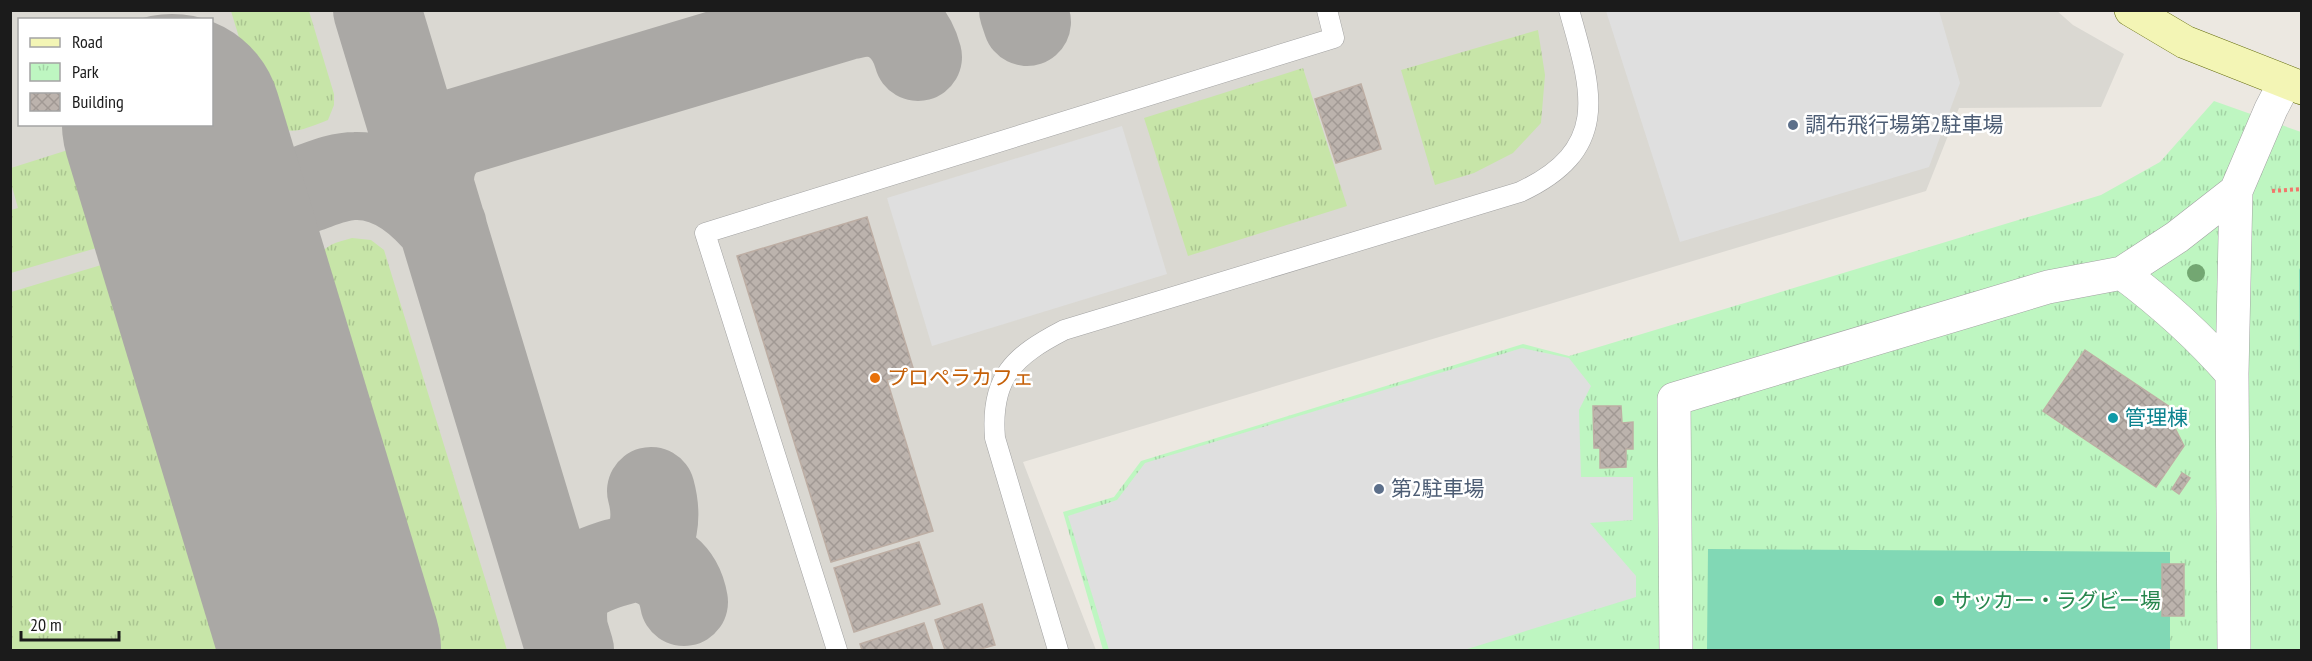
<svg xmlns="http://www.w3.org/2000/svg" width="2312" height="661" viewBox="0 0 2312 661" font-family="'PT Sans Narrow','Noto Sans JP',sans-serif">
<defs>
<pattern id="grass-tufts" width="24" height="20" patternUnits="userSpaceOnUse" patternTransform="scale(1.5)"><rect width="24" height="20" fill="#c7e5a8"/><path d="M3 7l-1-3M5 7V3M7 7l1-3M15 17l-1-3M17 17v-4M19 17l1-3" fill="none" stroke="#aac490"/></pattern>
<pattern id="park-tufts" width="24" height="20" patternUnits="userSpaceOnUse" patternTransform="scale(1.5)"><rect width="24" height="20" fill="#bef6c1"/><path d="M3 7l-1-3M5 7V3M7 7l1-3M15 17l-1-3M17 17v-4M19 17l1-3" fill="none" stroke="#a3d2a5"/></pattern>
<pattern id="building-cross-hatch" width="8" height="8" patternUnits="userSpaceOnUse" patternTransform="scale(1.5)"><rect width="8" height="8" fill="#bcb3ad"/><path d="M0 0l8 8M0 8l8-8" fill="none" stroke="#a19994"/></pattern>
</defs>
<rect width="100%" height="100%" fill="#ece8e1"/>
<path fill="#dad8d2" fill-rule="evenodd" d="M2056,10l17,15 51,29 -23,53 -142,1 -33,83 -903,271 73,188h-1085l-1,-639zM20,20h192v104h-192z"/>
<path fill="url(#grass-tufts)" d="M231,11h78l25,83v11l-6,15c-32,12 -43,20 -67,-10z
M1538,30l7,45 -4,48 -28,30 -39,20 -39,12 -34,-115z
M1303,68l44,138 -159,50 -44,-138z
M71,149l29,98 -89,26v-63l7,-2 -7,-25v-15z
M352,238l19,2 13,10 123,400h-75l-119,-382c9,-22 17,-24 39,-30z
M118,260l118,390h-225v-358z"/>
<path fill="url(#park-tufts)" d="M2214,101l87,31v518h-1198l-40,-138 51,-15 27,-36 382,-117 46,12 532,-161 59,-33z"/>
<path fill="#81d8b5" d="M2301,266v219l-2,-215z
M1708,549l462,3v98h-463z"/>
<path fill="#dfdfdf" d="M1606,11h333l21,72 -31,84 -249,75z
M1122,126l45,148 -235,72 -45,-148z
M1522,348l47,10 22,28 -12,24 2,67h52v43l-43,3 46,53v21l-172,53h-355l-41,-134 49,-16 28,-37z"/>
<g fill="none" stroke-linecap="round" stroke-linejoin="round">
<path stroke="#aaa8a5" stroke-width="88" d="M377,10l193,640
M1023,10l4,12
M852,15c32,-10 58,12 66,42
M176,138c18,21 35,45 62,54 23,8 45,3 68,-3 15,-5 32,-13 49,-13 37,-1 66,24 88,51
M430,185c-1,-22 7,-39 25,-52l411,-123
M229,315c-7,-52 12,-86 52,-119
M633,557c27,4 46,16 51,45
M564,630c-5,-42 10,-54 47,-66 7,-2 16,-4 22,-7 24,-14 24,-44 18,-66"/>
<path stroke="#aaa8a5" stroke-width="220" d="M172,124l159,526"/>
</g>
<path fill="url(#building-cross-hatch)" stroke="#bdaea4" stroke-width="1.5" d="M1361,84l20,65 -45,14 -21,-64z
M867,217l47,154 -27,9 46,151 -102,31 -94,-306z
M2085,350l85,57 4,19 10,20 -28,41 -113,-76z
M1593,406h28l1,17 11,-1v27h-7v18l-26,1v-20h-6z
M2182,473l8,5 -11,16 -7,-5z
M919,542l21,62 -86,28 -20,-64z
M2162,564h22v52h-22z
M982,604l13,41 -18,5h-32l-10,-30z
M924,623l9,27h-71l-2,-6z"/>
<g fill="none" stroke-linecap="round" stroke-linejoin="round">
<defs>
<path id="lane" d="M837,650l-132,-417 629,-195 -7,-28
M1058,650l-63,-212c-5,-61 19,-82 69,-108l456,-138c92,-43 72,-101 49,-182"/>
<path id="street" d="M2122,273l55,-36 59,-46
M1676,650l-2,-251 374,-112 74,-14c40,30 77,63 110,101
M2234,650l-2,-276 4,-183 35,-82 14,-27"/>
<path id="secondary" d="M2131,10l54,32 117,46"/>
</defs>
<use href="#lane" stroke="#a2a2a2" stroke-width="21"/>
<use href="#street" stroke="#a2a2a2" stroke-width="34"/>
<use href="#secondary" stroke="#616a0a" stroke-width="34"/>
<path stroke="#f2776b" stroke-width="4" stroke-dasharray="3 3" stroke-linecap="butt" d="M2272,191l30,-2"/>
<use href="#lane" stroke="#fff" stroke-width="20"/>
<use href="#street" stroke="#fff" stroke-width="33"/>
<use href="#secondary" stroke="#f3f5b5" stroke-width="33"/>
</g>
<circle fill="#73a772" cx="2196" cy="273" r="9"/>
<g fill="#5c6f8a" stroke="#fff" stroke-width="2">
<circle cx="1793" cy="125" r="6"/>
<circle cx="1379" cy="489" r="6"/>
</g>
<circle fill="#e8710a" stroke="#fff" stroke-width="2" cx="875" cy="378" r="6"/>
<circle fill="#0f9aa8" stroke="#fff" stroke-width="2" cx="2113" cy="418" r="6"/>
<circle fill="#2e9e5b" stroke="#fff" stroke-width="2" cx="1939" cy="601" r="6"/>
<g text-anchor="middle" stroke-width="5" stroke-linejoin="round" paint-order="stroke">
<g font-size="21" fill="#4e5e75" stroke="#fff" text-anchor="start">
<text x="1805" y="132">調布飛行場第2駐車場</text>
<text x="1391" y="496">第2駐車場</text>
</g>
<g font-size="21" fill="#c56008" stroke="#fff" text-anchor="start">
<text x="887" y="385">プロペラカフェ</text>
</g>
<g font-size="21" fill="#0d838f" stroke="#fff" text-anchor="start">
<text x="2125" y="425">管理棟</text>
</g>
<g font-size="21" fill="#27864d" stroke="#fff" text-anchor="start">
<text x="1951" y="608">サッカー・ラグビー場</text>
</g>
</g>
<rect width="2312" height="661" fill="none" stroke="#1b1b1b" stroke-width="24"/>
<rect x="18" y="18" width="195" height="108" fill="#ffffff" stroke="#a4a4a4" stroke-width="1.5"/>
<rect x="30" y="38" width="30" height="9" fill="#f3f5b5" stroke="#a4a4a4" stroke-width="1.5"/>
<text x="72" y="48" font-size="18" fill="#1b1b1b">Road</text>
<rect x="30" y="63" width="30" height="18" fill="url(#park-tufts)" stroke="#a4a4a4" stroke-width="1.5"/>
<text x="72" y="78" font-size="18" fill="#1b1b1b">Park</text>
<rect x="30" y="93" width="30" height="18" fill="url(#building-cross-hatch)" stroke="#a4a4a4" stroke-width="1.5"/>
<text x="72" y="108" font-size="18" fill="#1b1b1b">Building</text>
<path d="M21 631v9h98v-9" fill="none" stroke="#1b1b1b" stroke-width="3"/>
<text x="30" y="631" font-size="18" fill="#1b1b1b" stroke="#ffffff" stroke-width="4.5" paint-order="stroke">20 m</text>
</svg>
